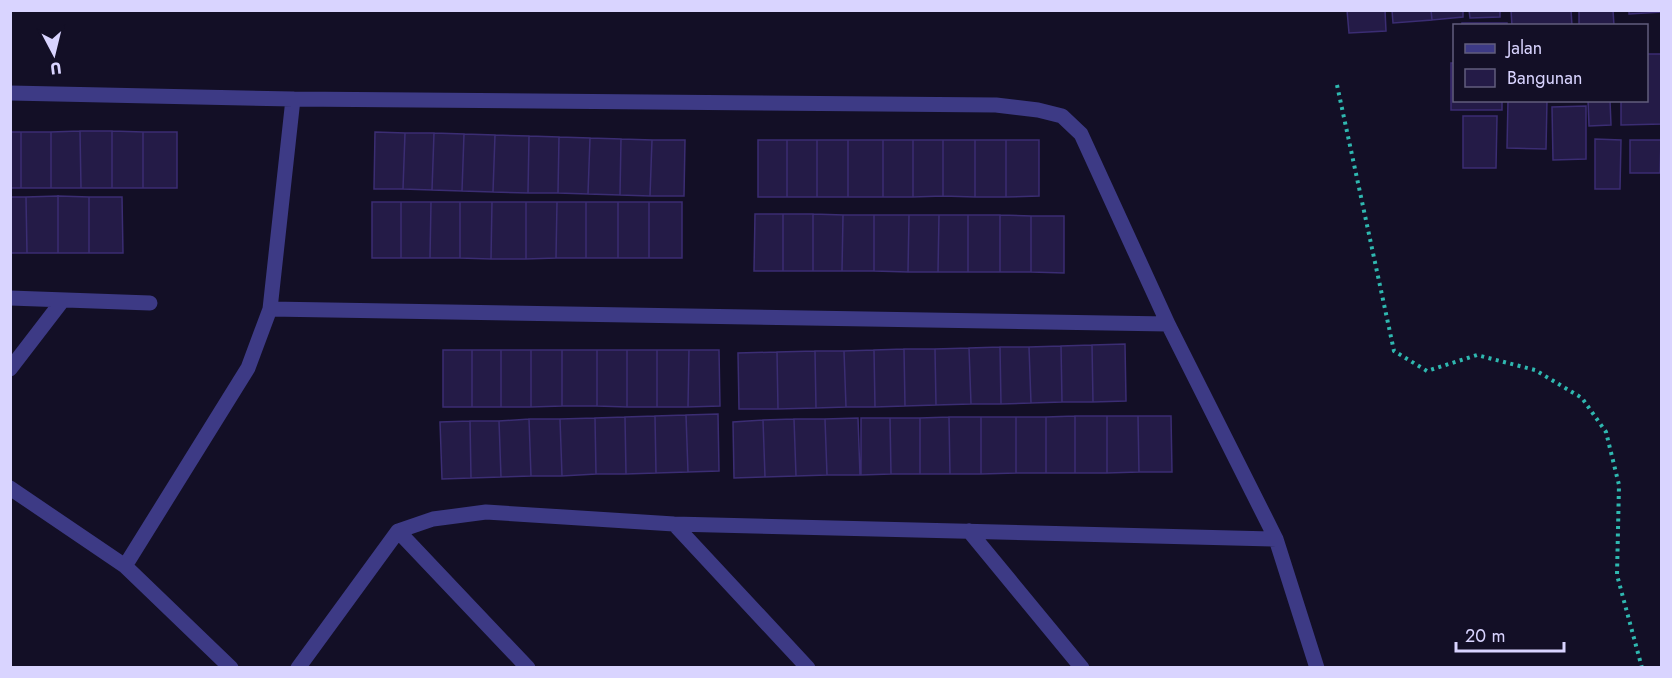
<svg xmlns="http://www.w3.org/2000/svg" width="1672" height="678" viewBox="0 0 1672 678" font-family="Jost,sans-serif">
<rect width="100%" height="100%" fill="#130f26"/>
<path fill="#241b47" stroke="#3b2d73" stroke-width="1.5" d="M1347,10h38l1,21 -37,2z
M1392,10h39l1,10 -39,3z
M1431,10h32v7l-31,3z
M1469,10h31v7l-30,1z
M1511,10h60l1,16h-60z
M1579,10h34l1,16h-35z
M1629,10h33v2l-33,2z
M1462,23h45v3h-45z
M1646,54h16v70l-41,1v-25h25z
M1451,63h3v37h48v10h-51z
M1508,100h39l-1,49 -39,-1z
M1588,100h22l1,25 -22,1z
M1586,106v53l-33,1 -1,-53z
M1463,116h34l-1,52h-33z
M80,131h32v57h-31z
M80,131l1,57h-30v-56z
M112,131l31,1v56h-31z
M10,132h11v56h-11z
M21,132h30v56h-30z
M143,132h34v56h-34z
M375,132l30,1 -2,56h-29z
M405,133h29l-2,57 -29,-1z
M434,133l30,1 -2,57 -30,-1z
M464,134l31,1 -2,57 -31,-1z
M495,135l34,1 -1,57 -35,-1z
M529,136l30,1 -1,56h-30z
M559,137l31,1 -2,56 -30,-1z
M590,138l31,1 -1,56 -32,-1z
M621,139l31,1 -2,56 -30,-1z
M1595,139l26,1 -1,49h-25z
M652,140h33l-1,56h-34z
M758,140h29v57h-29z
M787,140h30v57h-30z
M817,140h31v57h-31z
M848,140h35v57h-35z
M883,140h30v57h-30z
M913,140h30v56l-30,1z
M943,140h32v57l-32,-1z
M975,140h31v57h-31z
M1006,140h33v56l-33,1z
M1630,140h31l-1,33h-30z
M58,196l31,1v56h-31z
M58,196v57h-31l-1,-56z
M10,197h16l1,56h-17z
M89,197h33l1,56h-34z
M372,202h29v56h-29z
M401,202h30l-1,56h-29z
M431,202h29v56h-30z
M460,202h32l-1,57 -31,-1z
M492,202h34v57h-35z
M526,202h31l-1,56 -30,1z
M557,202h29v56h-30z
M586,202h32v56h-32z
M618,202h31v56h-31z
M649,202h33v56h-33z
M755,214h28v57h-29z
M783,214h30v57h-30z
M813,214l30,1 -1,56h-29z
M843,215h31v56h-32z
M874,215h35l-1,57 -34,-1z
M909,215h30l-1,57h-30z
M939,215h29v57h-30z
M968,215h32v57h-32z
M1000,215l31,1v56h-31z
M1031,216h33v57l-33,-1z
M1125,344l1,57 -33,1 -1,-57z
M1092,345l1,57h-31l-1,-56z
M1061,346l1,56 -31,1 -2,-56z
M1000,347l1,57h-30l-2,-56z
M1000,347h29l2,56 -30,1z
M969,348l2,56 -35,1 -1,-56z
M904,349h31l1,56 -31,1z
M904,349l1,57 -30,1 -1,-57z
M443,350h29v57h-29z
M472,350h29v57h-29z
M501,350h30v57h-30z
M531,350h31v56l-31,1z
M562,350h35v56h-35z
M597,350h30v57l-30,-1z
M627,350h30v57h-30z
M657,350h32l-1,57h-31z
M689,350h30l1,56 -32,1z
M874,350l1,57h-29l-2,-56z
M815,351l1,57 -38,1 -1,-57z
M815,351h29l2,56 -30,1z
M777,352l1,57h-39l-1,-56z
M718,414l1,57 -31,1 -2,-57z
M686,415l2,57 -32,1 -1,-57z
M655,416l1,57 -30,1 -1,-57z
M1075,416h32v57h-32z
M1075,416v57h-29v-56z
M1107,416h31l1,56 -32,1z
M1138,416h33l1,56h-33z
M625,417l1,57h-30l-1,-56z
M949,417h32v57h-31z
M949,417l1,57h-30v-56z
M981,417h35v56l-35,1z
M1016,417h30v56h-30z
M595,418l1,56 -34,2 -2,-57z
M858,418l2,57h-33l-2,-56z
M861,418h29l1,56 -30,1z
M890,418h30v56h-29z
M529,419h31l2,57h-31z
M529,419l2,57 -30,1 -2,-56z
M794,419h31l2,56 -31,1z
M794,419l2,57 -31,1 -2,-57z
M763,420l2,57 -31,1 -1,-56z
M470,421h29l2,56 -30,1z
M470,421l1,57 -29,1 -2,-57z"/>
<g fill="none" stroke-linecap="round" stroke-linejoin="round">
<path stroke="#2fb8b0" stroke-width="4" stroke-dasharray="3 4.5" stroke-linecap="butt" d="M1337,85l57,266 33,20 50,-16 58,15 47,28 24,34 13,53 -2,90 25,93"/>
<path stroke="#3d3a85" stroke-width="15" d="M10,93l283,6 703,6 42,5 24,6 19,18 87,190 108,215 41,129
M10,298l140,5
M270,309l898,15
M10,369l53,-69
M10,488l115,78 106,102
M674,524l134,144
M398,531l130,137
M969,531l113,137
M125,566l123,-198 22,-59 23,-210
M298,668l100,-137 35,-12 53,-7 188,12 602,15"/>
</g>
<rect width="1672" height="678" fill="none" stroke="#d9d4ff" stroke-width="24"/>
<rect x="1453" y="24" width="195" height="78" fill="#130f26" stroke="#625e7d" stroke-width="1.5"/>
<rect x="1465" y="44" width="30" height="9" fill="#3d3a85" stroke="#625e7d" stroke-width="1.5"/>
<text x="1507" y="54" font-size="18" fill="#d9d4ff">Jalan</text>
<rect x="1465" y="69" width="30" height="18" fill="#241b47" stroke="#625e7d" stroke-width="1.5"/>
<text x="1507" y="84" font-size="18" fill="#d9d4ff">Bangunan</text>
<g transform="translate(54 54) rotate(173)" stroke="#130f26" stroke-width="4.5" paint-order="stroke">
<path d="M0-4.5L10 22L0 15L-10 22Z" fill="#d9d4ff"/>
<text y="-9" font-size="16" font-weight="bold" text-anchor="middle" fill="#d9d4ff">U</text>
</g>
<path d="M1456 642v9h108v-9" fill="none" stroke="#d9d4ff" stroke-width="3"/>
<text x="1465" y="642" font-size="18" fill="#d9d4ff" stroke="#130f26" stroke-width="4.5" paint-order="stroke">20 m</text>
</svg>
